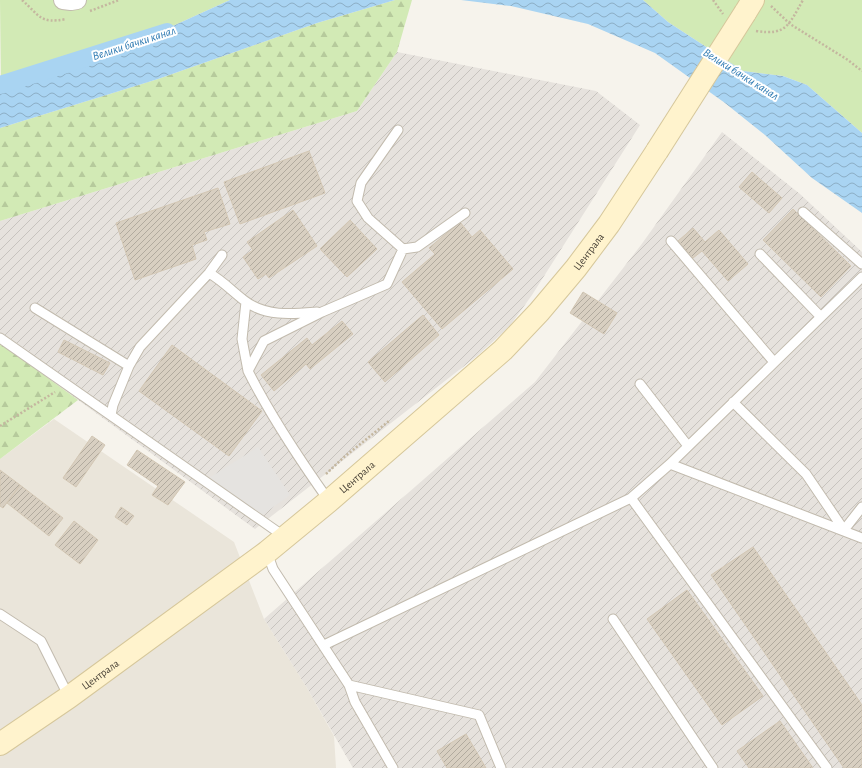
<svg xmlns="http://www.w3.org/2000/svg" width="862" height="768" viewBox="0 0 862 768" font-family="'Alegreya Sans',sans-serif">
<defs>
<pattern id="industrial-furrows" width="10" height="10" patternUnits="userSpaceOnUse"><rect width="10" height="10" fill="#e6e2dd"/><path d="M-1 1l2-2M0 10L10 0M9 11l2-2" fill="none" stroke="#c7c3be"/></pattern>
<pattern id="forest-firs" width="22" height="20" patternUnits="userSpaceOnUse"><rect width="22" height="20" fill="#d2eab5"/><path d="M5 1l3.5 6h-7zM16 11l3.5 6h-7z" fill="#b6ca9c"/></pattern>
<pattern id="water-waves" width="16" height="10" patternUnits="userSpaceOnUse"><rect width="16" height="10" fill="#a9d4f2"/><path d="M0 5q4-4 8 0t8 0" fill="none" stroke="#8caec5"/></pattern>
<pattern id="building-hatch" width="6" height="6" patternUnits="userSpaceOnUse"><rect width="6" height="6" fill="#d8cfc1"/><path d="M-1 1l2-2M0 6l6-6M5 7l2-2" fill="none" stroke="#b1aa9e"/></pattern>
</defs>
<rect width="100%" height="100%" fill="#f6f3ec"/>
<path fill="#eae5da" d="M54,419l180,123 30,77 43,69 27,48 2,32h-336v-309z"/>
<path fill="url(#industrial-furrows)" d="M397,52l199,39 44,34 -108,170 -23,32 -32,29 -222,173 -255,-186v-122l357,-110z
M722,132l78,62 62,58v516h-509l-46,-80 -43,-69 271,-237 106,-137z"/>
<path fill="#d2eab5" d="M0,0h230l-88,40 -141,47z
M643,0h219v133l-55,-48 -24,-9 -40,-5 -75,-49z"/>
<path fill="url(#forest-firs)" d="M395,0h17l-15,52 -40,59 -357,110v-93l158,-49 159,-56z
M0,343l78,57 -78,59z"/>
<path fill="#e5e3e0" d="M258,447l32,48 -29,21 -52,-38z"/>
<path fill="url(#water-waves)" d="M230,0h165l-78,23 -159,56 -158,49v-41l142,-47z
M461,0h182l25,22 75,49 40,5 24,9 55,48v80l-50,-35 -47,-43 -40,-32 -70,-50 -67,-29 -77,-18z"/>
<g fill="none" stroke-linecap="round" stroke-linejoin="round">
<path stroke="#a9d4f2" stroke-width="18" d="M0,85l167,-53"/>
</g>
<path fill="url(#building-hatch)" stroke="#d3c7b4" d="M309,151l16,42 -85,31 -16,-42z
M752,172l30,26 -13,15 -30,-26z
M218,188l12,36 -26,8 3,8 -15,5 4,14 -61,21 -19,-57z
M793,209l58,57 -30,31 -58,-57z
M293,210l24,36 -48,32 -3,-4 -8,5 -15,-22 10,-7 -6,-8z
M350,220l27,29 -30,28 -27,-28z
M460,222l12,15 8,-7 33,39 -71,60 -40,-47 33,-28 -6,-6z
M693,228l12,14 14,-12 29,34 -20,17 -26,-30 -9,7 -15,-17z
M583,292l34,21 -13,21 -34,-21z
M423,315l16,20 -54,47 -17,-20z
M342,321l11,13 -43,35 -4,-5 -32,27 -13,-16 46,-37 5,7z
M64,340l46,23 -7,12 -45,-23z
M172,345l90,66 -33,45 -90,-65z
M92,436l13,9 -29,42 -13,-9z
M137,450l48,32 -17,23 -16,-10 6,-9 -31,-21z
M0,470l20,15 -17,23 -3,-2z
M20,485l43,33 -14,18 -42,-33z
M121,507l13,9 -7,9 -12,-8z
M74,521l24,19 -18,24 -25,-19z
M753,547l109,158v63h-18l-133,-193z
M687,590l76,106 -41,29 -75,-106z
M780,721l33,47h-64l-12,-17z
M466,734l20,34h-39l-10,-17z"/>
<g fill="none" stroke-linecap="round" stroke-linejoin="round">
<defs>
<path id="service" d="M398,130l-37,53 -4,18 11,17 35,31
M803,212l59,52
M671,241l103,121
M760,254l61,63
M209,273c14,8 24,19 36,28 21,16 48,13 72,11
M246,302l-4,37 6,32
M35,308l94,58
M0,338l285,199
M640,384l48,62
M733,402l73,72 38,56 18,-23
M111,415l2,-10 16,-39 11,-19 69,-74 13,-18
M670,464l192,74
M631,498l196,270
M329,501c-29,-41 -58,-84 -81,-130l16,-30 58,-29 65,-28 16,-35 14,-2 48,-34
M267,552l6,17 76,116 6,17 38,66
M0,614l41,27 28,56
M613,619l100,149
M324,645l307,-147 39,-34 192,-187
M349,685l130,30 22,53"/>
<path id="minor" d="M63,0l8,1 6,-1"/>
<g id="secondary">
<path d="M745,13l8,-13"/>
<path id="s1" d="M0,744l69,-47 198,-145 62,-51 174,-151 36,-38 37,-44 33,-44 48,-73"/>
</g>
</defs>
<use href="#service" stroke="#c2bbae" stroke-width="11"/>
<use href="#minor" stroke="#c2bbae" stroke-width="20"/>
<use href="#secondary" stroke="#d6c79b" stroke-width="24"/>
<path stroke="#c4b79f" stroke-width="2.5" stroke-dasharray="2 2" stroke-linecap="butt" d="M22,0c18,16 18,24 44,19
M713,0l10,14
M771,6l19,18 58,36 14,11
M90,11l29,-11
M756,31c31,5 33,-7 47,-31
M0,426l55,-34
M326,474l17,-16 46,-37"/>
<use href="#service" stroke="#fff" stroke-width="9"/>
<use href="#minor" stroke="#fff" stroke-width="18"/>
<use href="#secondary" stroke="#fff3cd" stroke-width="22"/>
<defs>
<path id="secondary-bridge" d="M657,151l88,-138"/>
</defs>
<use href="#secondary-bridge" stroke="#d6c79b" stroke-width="24" stroke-linecap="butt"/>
<use href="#secondary-bridge" stroke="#fff3cd" stroke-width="22"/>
</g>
<g text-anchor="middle" stroke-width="4" stroke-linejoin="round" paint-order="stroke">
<g font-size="11" fill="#4b4439" stroke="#fff">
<text dy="4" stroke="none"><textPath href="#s1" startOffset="770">Централа</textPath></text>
<text dy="4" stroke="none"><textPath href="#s1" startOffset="446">Централа</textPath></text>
<text dy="4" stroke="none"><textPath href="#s1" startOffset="122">Централа</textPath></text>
</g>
<g font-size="12" font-style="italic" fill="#2e7ab2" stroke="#fff">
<text transform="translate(134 43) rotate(-18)" y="4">Велики бачки канал</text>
<text transform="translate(741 74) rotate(32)" y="4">Велики бачки канал</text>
</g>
</g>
</svg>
